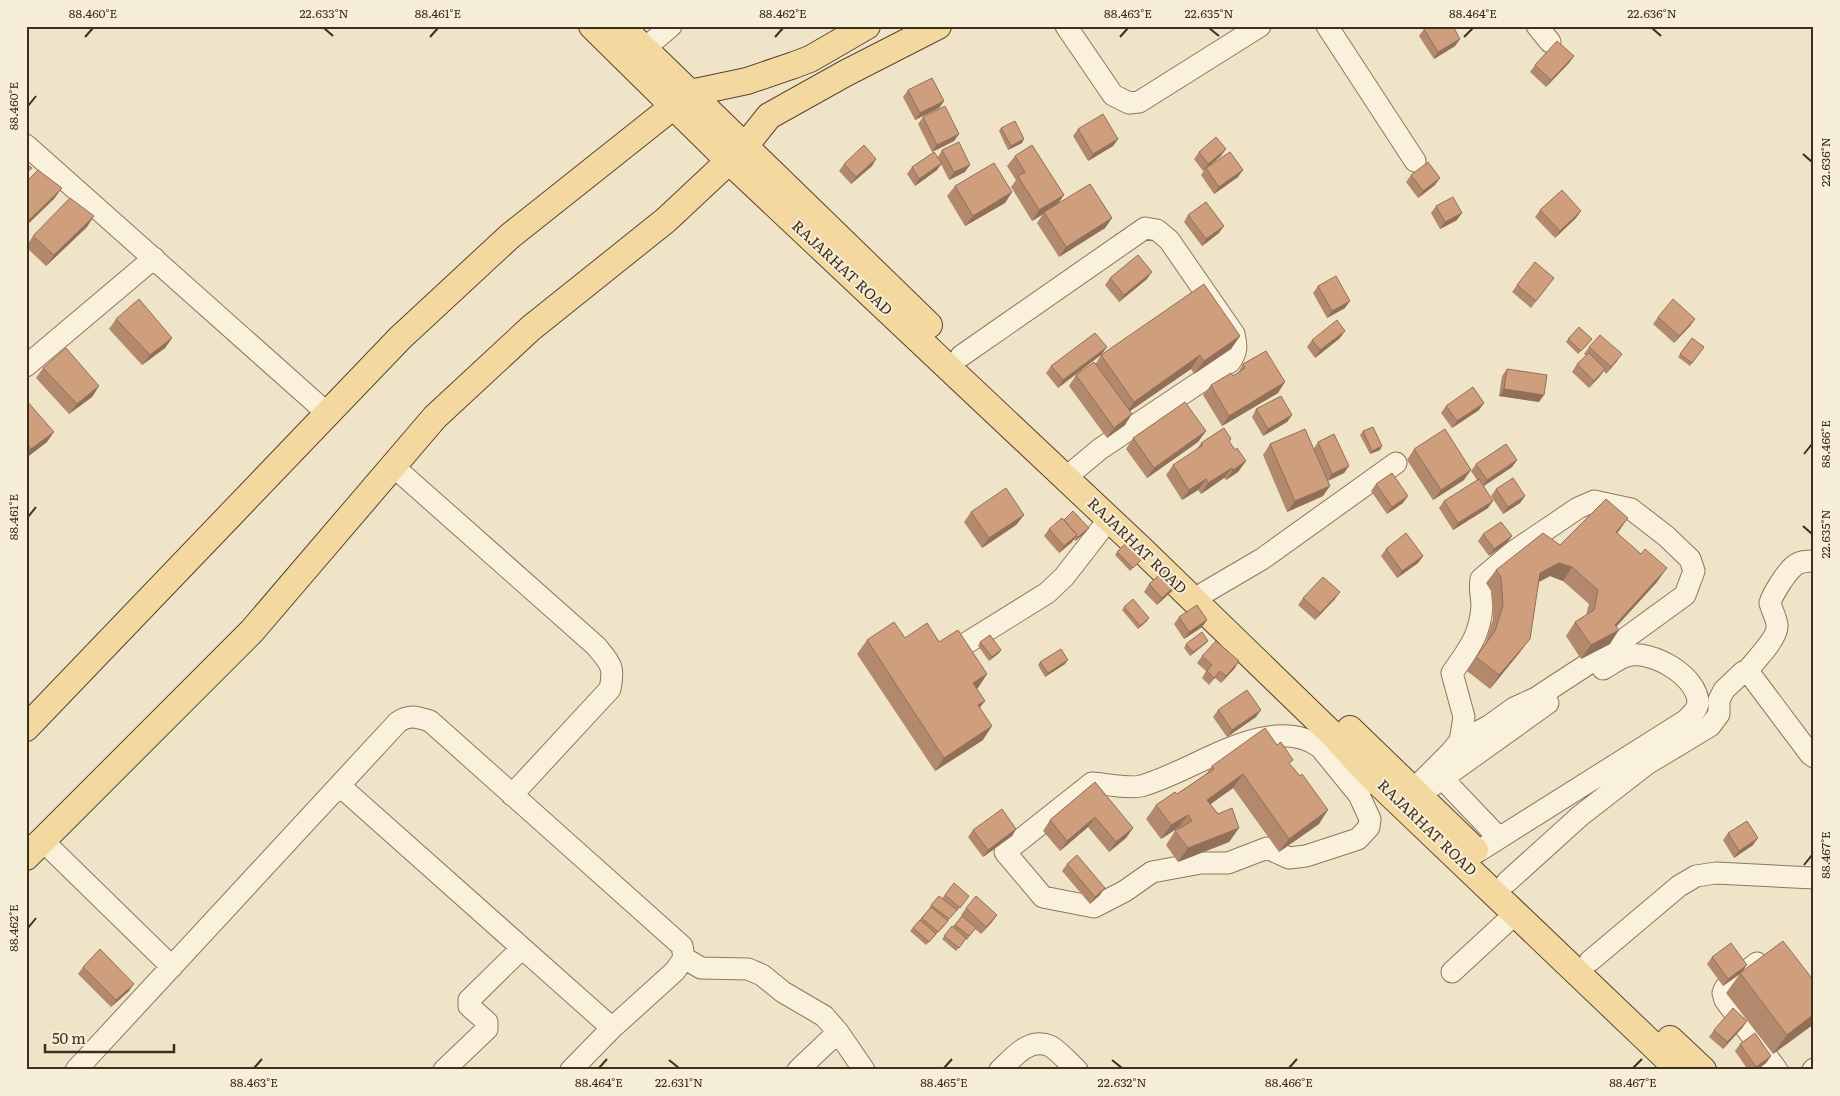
<svg xmlns="http://www.w3.org/2000/svg" width="1840" height="1096" viewBox="0 0 1840 1096" font-family="Literata,serif">
<rect width="100%" height="100%" fill="#f0e4c8"/>
<g fill="none" stroke-linecap="round" stroke-linejoin="round">
<defs>
<path id="minor" d="M1066,26l47,69 16,8 10,-1 121,-76
M1327,26l88,135
M1537,26l13,16
M644,49l27,-23
M26,145l301,268
M961,356l184,-128 12,2 12,10 65,94c3,12 3,18 -4,28l-130,87 -24,20
M26,366l128,-108
M393,466l203,180c14,17 19,20 14,43l-98,106
M1204,593l58,-34 134,-96
M965,644l82,-51 17,-16 45,-58
M1746,672c8,-10 32,-34 31,-46 0,-7 -5,-15 -7,-23 3,-10 16,-30 24,-37 6,-5 13,-5 20,-5
M1334,736l-14,11c-52,-36 -126,25 -179,39 -12,3 -35,-2 -49,-3l-87,69 38,45 51,10 31,-16 27,-19 49,-9h27l39,-15 22,10 17,-2 52,-17 11,-12 1,-8 -11,-24 8,-23
M1320,747l39,48
M1442,778l57,60
M340,786l272,242
M1432,786l116,-83
M1403,800l48,-48 9,-11 4,-24 -12,-44c16,-23 28,-37 30,-67 0,-9 -3,-17 -1,-27l32,-27 65,-44 16,-7 37,8 35,27 24,23 4,12 -9,24 -77,56 -72,47 -22,10 -25,18 -29,15
M43,841l129,126
M1477,852l208,-131c5,-5 12,-10 13,-18 0,-27 -47,-54 -71,-47 -8,2 -17,9 -24,13
M1507,882l73,-66 67,-52 63,-38 9,-12v-14l5,-10 19,-18 7,2 60,80 4,3
M684,958l17,10 47,1 14,6 21,17 41,24 14,16 26,38
M1590,961l89,-75 17,-10 20,-3 98,5
M1757,963l-32,25 -2,5 2,7 52,70
M1452,972l64,-59
M76,1070l322,-348c12,-8 19,-5 32,-1l252,225 2,12 -9,13 -63,57 -41,42
M444,1070l43,-41v-7l-18,-16v-6l53,-52
M798,1070l40,-38
M1000,1070c14,-13 29,-33 50,-24 8,4 20,18 27,24
M1813,1070l1,-1"/>
<path id="major" d="M592,26l136,134 413,389 193,187 33,36 312,298
M621,26l308,299
M26,728l374,-390 110,-102 180,-143 57,-12 47,-16 16,-6 57,-33
M1350,729l125,121
M26,857l226,-226 183,-214 96,-89 135,-108 79,-74 24,-30 77,-43 92,-47
M1670,1039l33,31"/>
</defs>
<use href="#minor" stroke="#8d765c" stroke-width="23"/>
<use href="#major" stroke="#5b4430" stroke-width="28"/>
<use href="#minor" stroke="#faf1dc" stroke-width="21"/>
<use href="#major" stroke="#f3d9a0" stroke-width="26"/>
</g>
<path fill="#b2896c" d="M1424,29l36,10 -5,7 -21,13 -15,-23z
M1574,56l-5,7 -23,24 -16,-15 5,-7z
M908,90l36,11 -5,7 -24,12 -12,-23z
M923,117l36,17 -5,7 -22,11 -14,-28z
M1001,128l21,15 -14,7 -9,-19z
M1078,129l40,10 -5,7 -25,15 -15,-25z
M942,150l23,22 -16,8 -8,-16 -4,6 -22,16 -8,-12 5,-7 26,-10z
M1199,152l22,4 -11,9 28,12 -24,17 -13,-19 4,-6 -2,2 -9,-12z
M1015,156l49,39 -6,9 54,14 -7,10 -46,29 -22,-34 6,-9 -11,7 -21,-34 5,-7 -9,-14z
M876,159l-4,7 -21,18 -12,-13 5,-7z
M1411,175l24,10 -17,13 -12,-16z
M955,186l57,6 -7,11 -40,23 -18,-30z
M1436,206l21,14 -17,9 -9,-16z
M1540,210l41,1 -5,7 -21,20 -20,-21z
M1188,215l31,18 -17,13 -18,-24z
M87,227l-41,39 -20,-19 7,-11z
M1110,278l37,1 -28,23 -14,-17z
M1554,278l-23,30 -19,-16 5,-7z
M1318,286l27,22 -18,10 -14,-25z
M1658,317l37,2 -5,7 -16,17 -21,-19z
M116,319l56,19 -7,10 -23,17 -33,-36z
M1240,336l-9,13 -37,25 -3,-5 -61,42 -5,14 -18,13 -38,-52 7,-11 20,-12 5,-8z
M1340,338l-25,20 -8,-11 5,-7z
M1692,338l12,9 -14,19 -12,-9z
M1568,339l21,4 -11,11 -12,-12z
M1589,347l28,14 -11,13 -2,-3 -4,5 -11,12 -17,-16 5,-8 9,-8 -2,-2z
M1102,354l-44,34 -12,-15 5,-7z
M1243,364l35,29 -56,33 -19,-31 8,-10 22,-9 5,-3z
M43,368l56,18 -7,11 -23,17 -33,-36z
M1507,369l32,33 -40,-6 3,-20z
M26,400l21,42 -21,16z
M1446,406l33,4 -27,18 -11,-15z
M1256,409l36,6 -5,7 -24,14 -11,-19z
M1206,431l-8,11 -51,36 -21,-29 7,-11z
M1363,431l17,19 -10,4 -10,-19z
M1231,439l-2,3 6,8 11,11 -8,11 -12,8 -2,-2 -23,16 -3,-4 -16,10 -16,-25 7,-10 23,-15 5,-7z
M1318,442l31,24 -5,7 -16,7 -5,16 -36,16 -24,-57 7,-11 44,4z
M1414,449l50,31 -31,20 -26,-40z
M1517,460l-5,7 -28,19 4,22 -35,22 -14,-22 5,-7 33,-21 -6,-9 5,-7z
M1376,484l27,19 -16,11 -16,-23z
M1496,489l29,7 -5,7 -17,11 -12,-18z
M971,512l53,3 -8,10 -34,23 -18,-26z
M1064,520l22,12 -11,9 -1,-2 -2,3 -13,11 -15,-17 5,-7z
M1617,533l40,49 -41,44 -6,18 -29,15 -15,-23 9,-14 11,-7 3,-11 -26,-23 -13,-5 -11,6 -19,70 -30,37 -23,-18 18,-27 8,-25 -2,-28 -5,-8 10,-13 64,-25z
M1483,534l29,2 -5,7 -18,13 -11,-15z
M1386,549l37,7 -5,7 -21,15 -16,-22z
M1117,552l26,6 -13,13 -15,-16z
M1149,584l25,5 -17,16 -13,-13z
M1303,598l32,1 -20,21 -17,-15z
M1124,607l23,14 -9,8 -16,-19z
M1179,617l28,3 -5,7 -18,12 -10,-15z
M905,638l34,4 48,32 -10,14 3,20 3,32 -48,31 -78,-117 10,-14z
M1208,641l-3,3 -15,12 -6,-8 2,-4z
M980,642l21,8 -2,3 -10,8 -11,-15z
M1202,656l33,12 -14,15 -6,-5 -6,7 -7,-7 4,-7 -9,-8z
M1040,662l25,2 -20,13 -7,-12z
M1218,710l38,7 -29,20 -14,-20z
M1290,764l29,60 -40,28 -46,-64 -23,16 8,10 21,14 -10,14 -51,20 -12,-17 9,-14 4,-2 -1,-1 -17,11 -15,-20 10,-14 21,-11 29,-20 6,-8z
M1095,782l38,46 -7,10 -17,14 -21,-25 -28,24 -17,-20 7,-11z
M1016,829l-4,7 -29,21 -15,-20 5,-7z
M1728,833l25,12 -19,13 -11,-18z
M1067,864l33,31 -10,9 -28,-33z
M945,895l24,1 -12,15 -1,-1 -11,15 -19,20 -16,-14 19,-22 2,-4 11,-7z
M966,908l31,7 -5,7 -11,12 -6,-5 -8,11 -1,-1 -10,12 -14,-12 20,-23 1,1 -2,-2z
M1712,957l31,14 71,10v43l-41,30 -47,-61 13,-18 -16,11 -16,-22z
M83,967l46,24 -18,16 -33,-33z
M1747,1021l-5,7 -19,21 -14,-12 5,-7z
M1740,1044l31,12 -5,7 -9,7h-9l-13,-19z"/>
<path fill="#916f58" d="M1460,39l-5,7 -21,13 4,-7z
M1574,56l-5,7 -23,24 5,-7z
M944,101l-5,7 -24,12 5,-7z
M959,134l-5,7 -22,11 5,-7z
M1024,139l-2,4 -14,7 3,-4z
M1118,139l-5,7 -25,15 5,-7z
M1226,149l-5,7 -18,15 5,-7z
M876,159l-4,7 -21,18 5,-7z
M942,163l-5,7 -22,16 4,-7z
M970,165l-5,7 -16,8 5,-8z
M1243,170l-5,7 -24,17 5,-7z
M1440,178l-5,7 -17,13 5,-7z
M62,188l-8,11 -28,27v-3z
M1012,192l-7,11 -40,23 8,-10z
M1064,195l-8,11 -24,15 7,-11z
M1581,211l-5,7 -21,20 5,-7z
M1462,213l-5,7 -17,9 5,-7z
M94,216l-7,11 -41,39 8,-11z
M1112,218l-7,10 -46,29 7,-10z
M1224,226l-5,7 -17,13 4,-7z
M1152,272l-5,7 -28,23 5,-7z
M1350,301l-5,7 -18,10 5,-7z
M1695,319l-5,7 -16,17 5,-7z
M1345,331l-5,7 -25,20 5,-8z
M1240,336l-9,13 -37,25 10,-13z
M172,338l-7,10 -23,17 8,-10z
M1107,347l-5,7 -44,34 5,-8z
M1622,354l-5,7 -11,13 5,-7z
M1200,355l-9,14 -67,46 10,-13z
M1605,369l-5,7 -11,12 5,-7z
M1285,382l-7,11 -56,33 7,-10z
M99,386l-7,11 -23,17 8,-10z
M1504,389l40,6 -5,7 -40,-6z
M1484,403l-5,7 -27,18 5,-7z
M1132,414l-7,11 -18,13 7,-10z
M1292,415l-5,7 -24,14 5,-7z
M1206,431l-8,11 -51,36 7,-10z
M54,432l-7,10 -21,16v-2l5,-7z
M1382,446l-2,4 -10,4 2,-3z
M1517,460l-5,7 -30,20 5,-7z
M1246,461l-8,11 -12,8 7,-10z
M1349,466l-5,7 -16,8 4,-7z
M1232,468l-8,10 -23,16 7,-11z
M1471,470l-7,10 -31,20 8,-10z
M1206,479l-8,11 -16,10 7,-10z
M1330,486l-7,10 -36,16 8,-11z
M1408,496l-5,7 -16,11 5,-7z
M1525,496l-5,7 -17,11 5,-7z
M1493,501l-5,7 -35,22 5,-7z
M1024,515l-8,10 -34,23 7,-10z
M1628,518l-9,13 -13,15 10,-14z
M1089,528l-3,4 -11,9 3,-4z
M1077,535l-5,7 -13,11 5,-7z
M1512,536l-5,7 -18,13 5,-7z
M1423,556l-5,7 -21,15 5,-7z
M1559,563l13,4 -9,14 -13,-5 -19,10 9,-13z
M1667,568l-10,14 -50,55 12,-7 -9,14 -29,15 10,-14 24,-20z
M1179,582l-5,7 -17,16 5,-7z
M1340,592l-5,7 -20,21 5,-7z
M1149,618l-2,3 -9,8 2,-3z
M1207,620l-5,7 -18,12 5,-7z
M1530,639l-10,13 -30,37 9,-14z
M1208,641l-3,3 -15,12 3,-4z
M1001,650l-2,3 -10,8 3,-4z
M1068,660l-3,4 -20,13 3,-4z
M1239,661l-4,7 -14,15 5,-7z
M987,674l-9,14 -14,9 9,-14z
M985,701l-10,13 3,-9z
M1261,710l-5,7 -29,20 5,-7z
M992,726l-9,14 -48,31 9,-13z
M1243,774l-10,14 -36,26 10,-14z
M1328,810l-9,14 -40,28 10,-13z
M1188,815l-10,13 -17,11 10,-14z
M1095,817l-7,10 -28,24 7,-10z
M1133,828l-7,10 -17,14 7,-10z
M1239,828l-10,14 -51,20 10,-14z
M1016,829l-4,7 -29,21 5,-7z
M1758,838l-5,7 -19,13 5,-7z
M1105,888l-5,7 -10,9 5,-7z
M997,915l-5,7 -11,12 5,-7z
M1747,965l-5,7 -19,14 5,-7z
M134,984l-5,7 -18,16 5,-7z
M1814,1014v10l-41,30 14,-19z
M1747,1021l-5,7 -19,21 4,-7z
M1771,1056l-5,7 -9,7h-3l2,-3z"/>
<path fill="#cf9f7d" stroke="#916f58" d="M1428,26h25l7,13 -22,13 -14,-23z
M1557,41l17,15 -23,24 -16,-15z
M932,78l12,23 -24,12 -12,-23z
M945,106l14,28 -22,11 -14,-28z
M1103,114l15,25 -25,15 -15,-25z
M1015,121l9,18 -13,7 -10,-18z
M1216,137l10,12 -18,15 -9,-12z
M959,142l11,23 -16,7 -12,-22z
M864,145l12,14 -20,18 -12,-13z
M1032,145l32,50 -25,15 -21,-34 7,-4 -10,-16z
M934,152l8,11 -23,16 -7,-12z
M1230,152l13,18 -24,17 -13,-19z
M1428,162l12,16 -17,13 -12,-16z
M994,163l18,29 -39,24 -18,-30z
M26,164l6,4 -6,5z
M38,170l24,18 -36,35v-41z
M1090,184l22,34 -46,29 -22,-35z
M1562,190l19,21 -21,20 -20,-21z
M1453,197l9,16 -17,9 -9,-16z
M70,198l24,18 -40,39 -21,-19z
M1206,202l18,24 -18,13 -18,-24z
M1138,255l14,17 -28,23 -14,-17z
M1535,262l19,16 -18,23 -19,-16z
M1336,276l14,25 -18,10 -14,-25z
M1204,284l36,52 -36,25 -4,-6 -66,47 -33,-47z
M139,299l33,39 -22,17 -34,-36z
M1673,299l22,20 -16,17 -21,-19z
M1337,320l8,11 -25,19 -8,-10z
M1579,327l13,12 -11,12 -13,-12z
M1095,333l12,14 -44,33 -12,-14z
M1600,335l22,19 -11,13 -22,-20z
M1692,338l12,9 -12,16 -12,-9z
M66,348l33,38 -22,18 -34,-36z
M1266,351l19,31 -56,34 -18,-31 20,-12 2,3 12,-8 -2,-4z
M1589,353l16,16 -11,12 -17,-17z
M1094,362l38,52 -18,14 -38,-53z
M1507,369l40,6 -3,20 -40,-6z
M1473,387l11,16 -27,18 -11,-15z
M1281,396l11,19 -24,14 -12,-20z
M26,400l28,32 -23,17 -5,-6z
M1185,402l21,29 -52,37 -21,-30z
M1373,427l9,19 -10,5 -9,-20z
M1224,428l7,11 -2,2 6,9 2,-2 9,13 -13,9 -1,-2 -24,15 -2,-4 -17,11 -16,-25 30,-20 -2,-2z
M1305,429l25,57 -35,15 -25,-57z
M1445,429l26,41 -30,20 -27,-41z
M1334,434l15,32 -17,8 -14,-32z
M1506,444l11,16 -30,20 -11,-16z
M1392,473l16,23 -16,11 -16,-23z
M1513,478l12,18 -17,11 -12,-18z
M1479,479l14,22 -35,22 -14,-22z
M1006,488l18,27 -35,23 -18,-26z
M1606,499l22,19 -12,14 25,22 4,-5 22,19 -52,57 4,5 -28,15 -16,-23 19,-12 4,-20 -26,-23 -13,-4 -19,10 -10,66 -31,36 -23,-18 19,-26 8,-26 -2,-28 -5,-7 47,-37 17,12z
M1073,511l16,17 -11,9 -2,-2h1l-13,-15z
M1062,518l15,17 -13,11 -15,-17z
M1501,522l11,14 -18,13 -11,-15z
M1406,533l17,23 -21,15 -16,-22z
M1127,542l16,16 -10,10 -16,-16z
M1166,569l13,13 -17,16 -13,-14z
M1323,577l17,15 -20,21 -17,-15z
M1133,599l16,19 -9,8 -16,-19z
M1197,605l10,15 -18,12 -10,-15z
M894,622l11,16 22,-15 12,19 19,-12 29,44 -14,9 12,18 -7,4 14,21 -48,32 -77,-118z
M1202,632l6,9 -15,11 -7,-8z
M990,635l11,15 -9,7 -12,-15z
M1216,641l23,20 -13,15 -6,-5 -6,7 -7,-7 5,-6 -10,-9z
M1061,649l7,11 -20,13 -8,-11z
M1247,690l14,20 -29,20 -14,-20z
M1265,728l12,17 4,-3 12,18 -4,3 11,13 2,-2 26,36 -39,29 -46,-65 -36,26 11,14 14,-6 7,20 -51,20 -13,-17 17,-10 -4,-6 -17,10 -15,-20 19,-13 2,2 37,-25 -2,-3z
M1095,782l38,46 -17,14 -21,-25 -28,24 -17,-21z
M1002,809l14,20 -28,21 -15,-20z
M1747,821l11,17 -19,13 -11,-18z
M1077,855l28,33 -10,9 -28,-33z
M954,883l15,13 -9,12 -15,-13z
M939,896l18,14 -8,9 -18,-14z
M976,896l21,19 -11,12 -20,-19z
M931,907l17,14 -10,11 -16,-14z
M962,916l14,12 -7,8 -14,-11z
M920,920l16,14 -7,8 -16,-14z
M952,926l14,12 -7,10 -15,-12z
M1783,941l31,40v33l-27,21 -47,-62z
M1731,943l16,22 -19,14 -16,-22z
M100,949l34,35 -18,16 -33,-33z
M1733,1008l14,13 -20,21 -13,-12z
M1755,1033l16,23 -15,11 -16,-23z"/>
<path fill="none" stroke="#3d2e20" stroke-width="2" d="M324,28l9,8M1209,28l10,8M1652,28l9,8M85,37l8,-9M430,37l8,-9M775,37l8,-9M1120,37l8,-9M1464,37l9,-9M28,106l8,-10M1803,154l9,8M1804,454l8,-10M28,517l8,-10M1803,526l9,8M1804,865l8,-10M28,928l8,-10M669,1060l10,8M1112,1060l10,8M254,1068l8,-9M599,1068l8,-9M944,1068l8,-9M1289,1068l8,-9M1633,1068l9,-9"/>
<g text-anchor="middle" stroke-width="4" stroke-linejoin="round" paint-order="stroke">
<g font-size="15" fill="#3d2e20" stroke="#f7eed8">
<text transform="translate(842 268) rotate(43)" y="5">RAJARHAT ROAD</text>
<text transform="translate(1137 546) rotate(44)" y="5">RAJARHAT ROAD</text>
<text transform="translate(1427 828) rotate(44)" y="5">RAJARHAT ROAD</text>
</g>
</g>
<rect width="1840" height="1096" fill="none" stroke="#f7eed8" stroke-width="55"/>
<path d="M45 1044v8h129v-8" fill="none" stroke="#3d2e20" stroke-width="2.5"/>
<text x="52" y="1044" font-size="15" fill="#3d2e20" stroke="#f7eed8" stroke-width="4" paint-order="stroke">50 m</text>
<rect x="28" y="28" width="1784" height="1040" fill="none" stroke="#3d2e20" stroke-width="2"/>
<g font-size="12" text-anchor="middle" fill="#3d2e20">
<text x="93" y="18">88.460°E</text>
<text x="324" y="18">22.633°N</text>
<text x="438" y="18">88.461°E</text>
<text x="783" y="18">88.462°E</text>
<text x="1128" y="18">88.463°E</text>
<text x="1209" y="18">22.635°N</text>
<text x="1473" y="18">88.464°E</text>
<text x="1652" y="18">22.636°N</text>
<text transform="translate(14 106) rotate(-90)" y="4">88.460°E</text>
<text transform="translate(1826 162) rotate(-90)" y="4">22.636°N</text>
<text transform="translate(1826 444) rotate(-90)" y="4">88.466°E</text>
<text transform="translate(14 517) rotate(-90)" y="4">88.461°E</text>
<text transform="translate(1826 534) rotate(-90)" y="4">22.635°N</text>
<text transform="translate(1826 855) rotate(-90)" y="4">88.467°E</text>
<text transform="translate(14 928) rotate(-90)" y="4">88.462°E</text>
<text x="254" y="1087">88.463°E</text>
<text x="599" y="1087">88.464°E</text>
<text x="679" y="1087">22.631°N</text>
<text x="944" y="1087">88.465°E</text>
<text x="1122" y="1087">22.632°N</text>
<text x="1289" y="1087">88.466°E</text>
<text x="1633" y="1087">88.467°E</text>
</g>
</svg>
